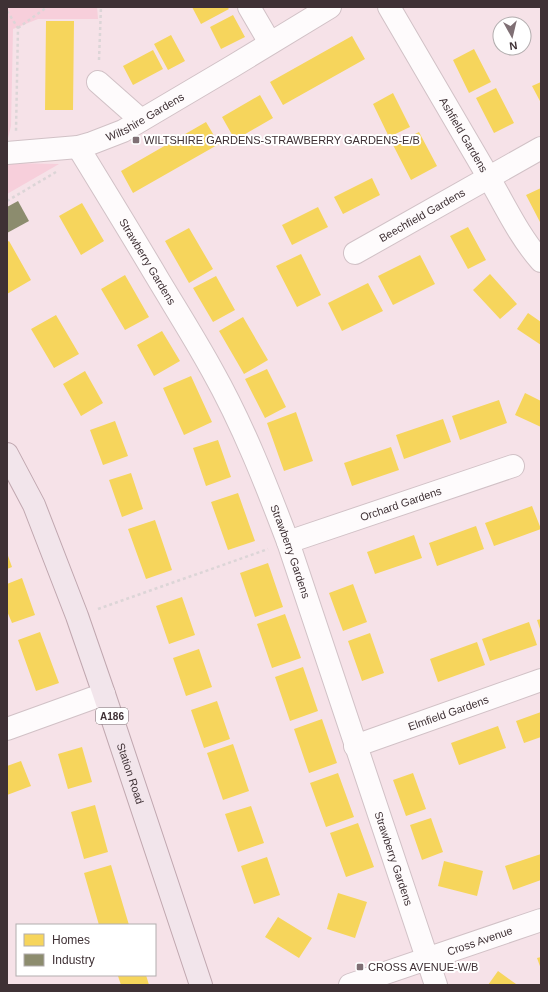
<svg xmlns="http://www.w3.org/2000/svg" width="548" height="992" viewBox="0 0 548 992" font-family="Helvetica,sans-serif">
<rect width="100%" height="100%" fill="#f6e2e8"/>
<path fill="#f7cfdb" d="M10,7h87l1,12h-60l-25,10 -2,97 -3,12h-1v-129z
M11,163l48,1 -52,30v-30z"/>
<path fill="#f6d55c" d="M192,7h35l2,2 -28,15z
M233,15l12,22 -24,12 -11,-22z
M46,21h28l-1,89h-28z
M171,35l14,26 -17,9 -14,-26z
M352,36l13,23 -82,46 -13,-23z
M474,49l17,33 -22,11 -16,-33z
M153,50l10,19 -30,16 -10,-19z
M541,82v21l-9,-17z
M496,88l18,35 -20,10 -18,-35z
M393,93l17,34 -21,10 -16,-33z
M260,95l13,23 -38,22 -13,-23z
M206,122l13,22 -86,49 -12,-22z
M419,132l18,34 -26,14 -18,-35z
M372,178l8,17 -37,19 -9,-17z
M541,188v36l-15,-29z
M82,203l22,38 -23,14 -22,-39z
M318,207l10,20 -36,18 -10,-20z
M468,227l18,33 -18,9 -18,-33z
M189,228l24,41 -24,14 -24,-42z
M9,241l22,39 -24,14v-52z
M301,254l20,41 -24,12 -21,-41z
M420,255l15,29 -42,21 -15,-29z
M490,274l27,30 -17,15 -27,-29z
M125,275l24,42 -24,13 -24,-41z
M216,276l19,34 -22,12 -20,-34z
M368,283l15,28 -41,20 -14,-28z
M528,313l13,9v23l-24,-16z
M56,315l23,39 -25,14 -23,-39z
M243,317l25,43 -24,14 -25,-43z
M162,331l18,30 -26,15 -17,-31z
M267,369l19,38 -21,11 -20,-39z
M85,371l18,32 -22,13 -18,-32z
M191,376l21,46 -28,13 -21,-47z
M525,393l16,8v26l-26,-12z
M499,400l8,23 -47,17 -8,-24z
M296,412l17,49 -29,10 -17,-48z
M443,419l8,23 -47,17 -8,-24z
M115,421l13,35 -25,9 -13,-35z
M218,440l13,37 -25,9 -13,-38z
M391,447l8,23 -47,16 -8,-23z
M131,473l12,36 -21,8 -13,-37z
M238,493l17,48 -27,9 -17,-48z
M532,506l9,23 -47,17 -9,-23z
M155,520l17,50 -26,9 -18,-50z
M476,526l8,23 -47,17 -8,-23z
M414,535l8,23 -47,16 -8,-22z
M7,553l5,14 -5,2z
M268,563l15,44 -28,10 -15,-44z
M22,578l13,37 -23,8 -5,-12v-27z
M353,584l14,38 -24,9 -14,-38z
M182,597l13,38 -26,9 -13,-38z
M285,614l16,44 -29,10 -15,-44z
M541,619v13l-4,-12z
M529,622l8,23 -47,16 -8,-22z
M40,632l19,51 -23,8 -18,-51z
M370,633l14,40 -22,8 -14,-40z
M477,642l8,23 -47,17 -8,-23z
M199,649l13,38 -26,9 -13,-38z
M303,667l15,44 -28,10 -15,-44z
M217,701l13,38 -26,9 -13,-38z
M541,712v25l-17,6 -8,-22z
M322,719l15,44 -28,10 -15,-44z
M498,726l8,22 -47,17 -8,-22z
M233,744l16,47 -26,9 -16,-47z
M82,747l10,35 -24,7 -10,-35z
M21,761l10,25 -24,9v-29z
M338,773l16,44 -28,10 -16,-44z
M413,773l13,36 -20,7 -13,-36z
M95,805l13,47 -24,7 -13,-47z
M251,806l13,37 -26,9 -13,-38z
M431,818l12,34 -21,8 -12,-35z
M358,823l16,44 -28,10 -16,-44z
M541,854v26l-28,10 -8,-24z
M267,857l13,38 -26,9 -13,-38z
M444,861l39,10 -6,25 -39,-10z
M111,865l18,60h-30l-15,-52z
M338,893l29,9 -12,36 -28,-9z
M278,917l34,21 -13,20 -34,-21z
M541,957v12l-4,-11z
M498,971l18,13v1h-28z
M123,975h23l3,10h-28l-3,-9z"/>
<path fill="#8c8c6e" d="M18,201l11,20 -22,12v-26z"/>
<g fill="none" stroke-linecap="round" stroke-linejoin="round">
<defs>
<g id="minor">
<path d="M249,7l21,36"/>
<path id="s1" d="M389,7c32,55 65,111 97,166 18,30 32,62 55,88"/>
<path d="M98,82l43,38"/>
<path id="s2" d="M78,147c27,44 54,88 80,132 18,30 37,60 54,91 31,55 54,114 76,172l148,443"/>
<path id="s3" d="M7,153l71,-6 14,-4 31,-12 110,-65 97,-59"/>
<path id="s4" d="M355,253l186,-105"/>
<path id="s5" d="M288,542l225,-76"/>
<path d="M7,729l97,-35"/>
<path id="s6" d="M355,746l186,-66"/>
<path id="s7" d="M350,985l191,-65"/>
</g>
<g id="major">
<path id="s8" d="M7,454l27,51 43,111 27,78 97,291"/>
</g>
</defs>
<use href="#minor" stroke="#d1c1c6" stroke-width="24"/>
<use href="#major" stroke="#c0a7af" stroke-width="24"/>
<path stroke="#dcd5d7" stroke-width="2.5" stroke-dasharray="3 3" stroke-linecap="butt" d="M7,11l11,17 -2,103
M18,28l29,-21
M99,60l2,-53
M7,201l49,-29
M98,609l170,-60"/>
<use href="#minor" stroke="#fefbfc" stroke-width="22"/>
<use href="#major" stroke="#f2e5eb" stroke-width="22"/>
</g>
<g fill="#7f6f74" stroke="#fff" stroke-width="1.5">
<rect x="132" y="136" width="8" height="8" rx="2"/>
<rect x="356" y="963" width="8" height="8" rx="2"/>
</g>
<g text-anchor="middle" stroke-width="4" stroke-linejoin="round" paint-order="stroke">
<rect fill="#fff" stroke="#796f72" stroke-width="1" x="96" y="708" width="32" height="16" rx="3"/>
<g font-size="10" font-weight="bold" fill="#3f3135">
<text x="112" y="720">A186</text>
</g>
<g font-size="11" fill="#3f3135" stroke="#fff">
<text dy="4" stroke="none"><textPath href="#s3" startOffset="145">Wiltshire Gardens</textPath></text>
<text dy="4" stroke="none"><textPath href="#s1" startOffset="148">Ashfield Gardens</textPath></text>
<text dy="4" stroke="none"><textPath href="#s4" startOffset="77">Beechfield Gardens</textPath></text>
<text dy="4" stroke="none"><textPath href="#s2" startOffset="134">Strawberry Gardens</textPath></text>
<text dy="4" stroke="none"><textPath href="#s5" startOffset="119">Orchard Gardens</textPath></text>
<text dy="4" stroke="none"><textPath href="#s2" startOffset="458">Strawberry Gardens</textPath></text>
<text dy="4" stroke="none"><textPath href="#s6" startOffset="99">Elmfield Gardens</textPath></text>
<text dy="4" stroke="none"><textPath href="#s8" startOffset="343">Station Road</textPath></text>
<text dy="4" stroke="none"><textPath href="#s2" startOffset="782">Strawberry Gardens</textPath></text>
<text dy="4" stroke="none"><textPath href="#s7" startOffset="137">Cross Avenue</textPath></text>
</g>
<g font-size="11" fill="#3f3135" stroke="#fff" text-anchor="start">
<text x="144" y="144">WILTSHIRE GARDENS-STRAWBERRY GARDENS-E/B</text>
<text x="368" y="971">CROSS AVENUE-W/B</text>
</g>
</g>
<rect width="548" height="992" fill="none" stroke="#3f3135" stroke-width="16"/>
<rect x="16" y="924" width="140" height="52" fill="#ffffff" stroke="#b2adae"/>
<rect x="24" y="934" width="20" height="12" fill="#f6d55c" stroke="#b2adae"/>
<text x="52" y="944" font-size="12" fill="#3f3135">Homes</text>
<rect x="24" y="954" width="20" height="12" fill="#8c8c6e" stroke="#b2adae"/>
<text x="52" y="964" font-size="12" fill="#3f3135">Industry</text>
<g transform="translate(512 36) rotate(172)"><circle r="19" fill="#ffffff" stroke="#b2adae"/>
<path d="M0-3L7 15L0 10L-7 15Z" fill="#7f6f74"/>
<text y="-6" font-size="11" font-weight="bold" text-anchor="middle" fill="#3f3135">N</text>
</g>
</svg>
